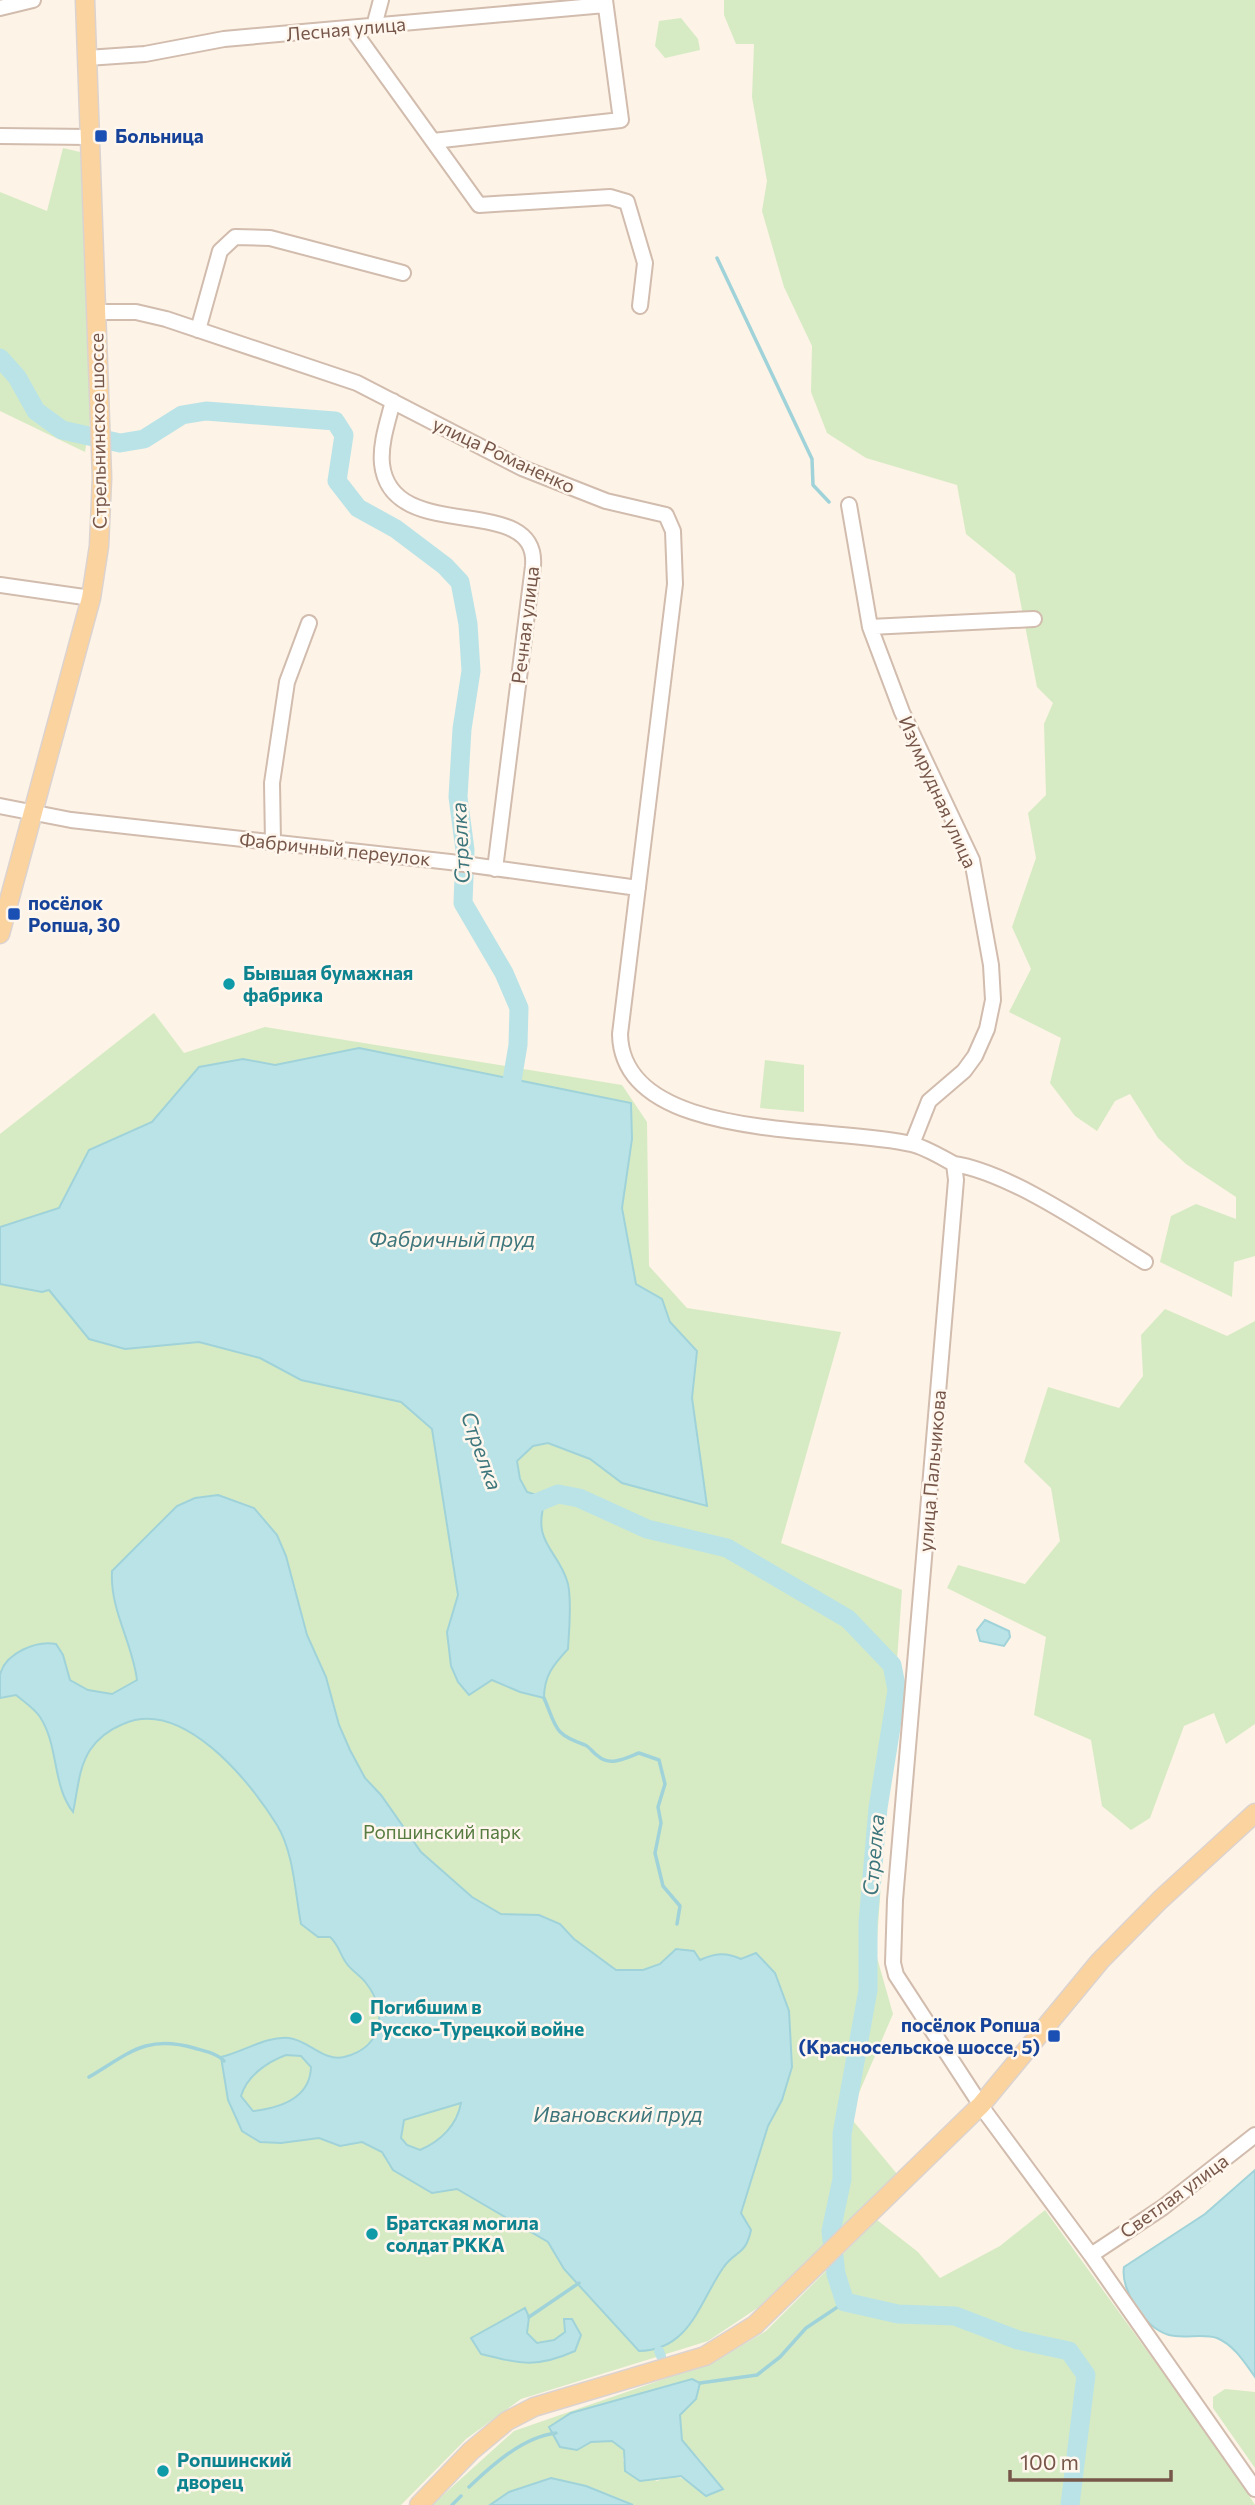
<svg xmlns="http://www.w3.org/2000/svg" width="1255" height="2505" viewBox="0 0 1255 2505" font-family="Commissioner,sans-serif">
<rect width="100%" height="100%" fill="#fdf3e6"/>
<path fill="#d6ebc4" fill-rule="evenodd" d="M724,0h531v1256l-21,6 -2,35 -72,-35 11,-46 25,-12 40,15v-22l-50,-33 -28,-26 -28,-44 -15,7 -18,30 -22,-15 -25,-33 11,-45 -52,-26 22,-43 -19,-42 24,-69 -8,-45 18,-18 -2,-71 9,-21 -16,-16 -22,-113 -49,-40 -9,-49 -91,-27 -39,-25 -16,-41 1,-46 -28,-59 -22,-76 5,-30 -15,-84 2,-53h-18l-12,-29z
M681,18l17,21 2,11 -35,8 -10,-12 4,-25z
M63,148l17,4 2,18 10,240 -7,42 -85,-41v-219l47,19z
M154,1013l30,40 81,-26 357,58 25,37 2,144 38,42 154,24 -60,211 121,47 -26,364 17,60 -44,102 48,58 -138,133 -51,34 -187,58 -55,40 -65,66h-401v-1371z
M765,1060l39,5v47l-44,-4z
M1165,1309l62,27 28,-15v403l-29,20 -12,-31 -30,13 -34,92 -19,12 -29,-24 -11,-66 -57,-25 12,-78 -99,-49 11,-23 67,19 35,-43 -9,-53 -27,-26 24,-75 71,21 24,-32 -2,-41z
M1045,2210l184,254 26,41h-622l-47,-19 -35,-8 -29,9 -32,18h-58l82,-74 202,-70 50,-30 111,-111 41,32 22,26 60,-32zM692,2379l4,20 -16,16 2,25 20,22 -11,21c-13,-8 -21,-8 -34,-2l-34,-20 1,-11 -12,-9 -21,1 79,-56z
M1225,2389l30,3v76l-42,-60v-11z"/>
<path fill="#bae3e7" stroke="#a0d3d9" stroke-width="2" fill-rule="evenodd" d="M359,1048l272,55 1,36 -10,69 14,76 26,15 8,23 27,29 -5,47 15,108 -85,-23 -32,-24 -42,-16 -15,3 -16,15 3,18 7,13 19,6c-16,46 13,51 22,86 4,19 1,45 0,65 -15,16 -24,27 -24,49l-24,-6 -28,-12 -23,15 -11,-13 -7,-16 -4,-34 11,-37 -26,-166 -31,-27 -100,-22 -41,-22 -61,-16 -74,7 -36,-10 -40,-49 -7,2 -42,-8v-57l59,-19 30,-58 63,-28 47,-55 44,-8 32,6z
M218,1495l36,13 23,27 9,21 21,79 19,42 13,48 11,25 15,28 16,17 40,57 51,45 29,17 38,1 21,9 14,15 42,31h27l17,-6 16,-15 18,2 6,9c15,-7 26,-8 41,-1l15,-6 19,20 14,38 3,56 -10,33 -14,26 -27,87 10,17c-6,27 -15,19 -28,38 -24,35 -33,82 -84,83l-75,-82 -16,-27 -91,-53 -25,4 -39,-23 -11,-18 -20,-10 -22,4 -21,-8 -38,5 -21,-1 -18,-11 -14,-31 -7,-43c22,-5 45,-21 68,-19 19,2 35,24 55,19 38,-9 45,-45 22,-74 -5,-7 -14,-12 -19,-19 -7,-9 -8,-19 -17,-27h-12l-17,-13c-6,-31 -7,-71 -24,-99 -27,-44 -95,-128 -154,-101 -12,5 -25,14 -33,26 -12,19 -12,40 -17,62 -21,-27 -14,-66 -33,-95 -5,-8 -17,-16 -24,-22l-16,3c0,-7 0,-16 0,-23 5,-22 37,-35 56,-31l7,11 7,25 18,10 24,4 25,-14c-5,-39 -27,-69 -25,-109l65,-65 18,-8zM286,2055l15,1 10,11c-1,32 -31,41 -58,44l-12,-15c6,-20 26,-34 45,-41zM461,2103c-4,22 -20,38 -41,47l-13,-5 -6,-7 3,-18z
M985,1620l24,11 1,6 -6,9 -24,-5 -3,-11z
M1255,2170v207c-10,-14 -21,-32 -38,-39 -14,-5 -33,1 -48,-3 -24,-7 -49,-45 -45,-68l81,-53z
M525,2308l4,9 -2,16 10,10 17,-3 11,-8 -1,-13h8l9,16 -6,16c-38,17 -54,13 -94,3l-10,-16z
M692,2379l8,4 -4,16 -16,16 2,25 41,49 -17,7 -25,-20 -41,5 -15,-10 -1,-21 -12,-9 -21,1 -14,8 -17,-3 -11,-20 22,-14z
M551,2478l35,8 47,19h-143l19,-13z"/>
<g fill="none" stroke-linecap="round" stroke-linejoin="round">
<path stroke="#a0d3d9" stroke-width="3.5" d="M717,258l95,201 1,26 16,17
M544,1698c13,30 9,36 41,47 5,2 8,8 13,11 12,11 28,2 41,-3l20,7 6,24 -7,23 3,16 -6,30 8,33 17,20 -3,18
M89,2077c39,-23 57,-43 105,-29 10,3 23,5 30,13
M529,2317l50,-34
M700,2383l57,-8 23,-18 26,-29 39,-26
M469,2487c23,-22 54,-50 87,-54
M452,2505l9,-9"/>
<path stroke="#bae3e7" stroke-width="10" d="M659,2351l2,5"/>
<path stroke="#bae3e7" stroke-width="19" d="M0,358l17,19 19,34 26,19 58,13 24,-4 38,-24 24,-4 129,10 9,14 -7,46 21,27 38,21 49,37 15,16 8,42 3,47 -9,58 -4,68 7,53 -2,53 41,70 15,35 -1,37 -10,59
M524,1508l34,-14 21,4 68,31 80,19 121,71 44,46 5,25 -19,118 -10,114v68l-26,144v45l-11,52 5,43 9,28 53,12 57,2 63,24 51,11 17,24 -16,130"/>
<defs>
<path id="minor" d="M0,8l33,-8
M374,26l7,-26
M353,30l126,175 131,-8 17,5 18,61 -5,43
M87,58l58,-4 79,-15 381,-34
M0,136l90,1
M433,141l188,-21 -16,-120
M96,312h40l30,7 191,64 165,85 84,33 60,14 7,16 2,53 -55,450c2,110 216,91 291,110 14,3 30,13 43,20l2,16 -61,720 -2,63 3,12 90,138 105,142 164,234
M198,330l22,-79 15,-14 35,1 133,35
M393,401c-5,20 -13,42 -11,63 9,83 157,26 151,102l-38,303
M849,505l21,122 32,85 70,148 19,105 2,35 -6,29 -12,27 -11,15 -35,30 -17,43
M0,585l91,13
M870,627l164,-8
M0,806l71,14 379,42 188,26
M273,842l-1,-59 15,-101 22,-59
M954,1164c58,9 140,67 191,98
M1091,2255l71,-47 93,-73"/>
<path id="major" d="M0,934l91,-336 8,-52 3,-68 -17,-478
M419,2505l52,-54 36,-30 27,-14 171,-51 50,-31 226,-220 119,-144 60,-61 95,-87"/>
</defs>
<use href="#minor" stroke="#d1bcae" stroke-width="18"/>
<use href="#major" stroke="#dcd3d0" stroke-width="21"/>
<use href="#minor" stroke="#fff" stroke-width="14"/>
<use href="#major" stroke="#fbd39e" stroke-width="18"/>
</g>
<g fill="#1a4fb4" stroke="#fff7ed" stroke-width="2.5">
<rect x="94" y="129" width="14" height="14" rx="3.5"/>
<rect x="7" y="907" width="14" height="14" rx="3.5"/>
<rect x="1047" y="2029" width="14" height="14" rx="3.5"/>
</g>
<g fill="#0f9aa8" stroke="#fff7ed" stroke-width="2.5">
<circle cx="229" cy="984" r="7"/>
<circle cx="356" cy="2018" r="7"/>
<circle cx="372" cy="2234" r="7"/>
<circle cx="163" cy="2471" r="7"/>
</g>
<g text-anchor="middle" stroke-width="5" stroke-linejoin="round" paint-order="stroke">
<g font-size="19" fill="#77574a" stroke="#fff7ed">
<text transform="translate(346 29) rotate(-5)" y="7">Лесная улица</text>
<text transform="translate(98 431) rotate(-91)" y="7">Стрельнинское шоссе</text>
<text transform="translate(504 455) rotate(25)" y="7">улица Романенко</text>
<text transform="translate(525 625) rotate(-83)" y="7">Речная улица</text>
<text transform="translate(938 792) rotate(66)" y="7">Изумрудная улица</text>
<text transform="translate(335 849) rotate(6)" y="7">Фабричный переулок</text>
<text transform="translate(932 1471) rotate(-85)" y="7">улица Пальчикова</text>
<text transform="translate(1174 2196) rotate(-36)" y="7">Светлая улица</text>
</g>
<g font-size="19" font-weight="bold" fill="#164399" stroke="#fff7ed" text-anchor="start">
<text x="115" y="143">Больница</text>
<text x="28" y="910">посёлок<tspan x="28" dy="22">Ропша, 30</tspan></text>
<text x="1040" y="2032" text-anchor="end">посёлок Ропша<tspan x="1040" dy="22">(Красносельское шоссе, 5)</tspan></text>
</g>
<g font-size="19" font-weight="bold" fill="#0d838f" stroke="#fff7ed" text-anchor="start">
<text x="243" y="980">Бывшая бумажная<tspan x="243" dy="22">фабрика</tspan></text>
<text x="370" y="2014">Погибшим в<tspan x="370" dy="22">Русско-Турецкой войне</tspan></text>
<text x="386" y="2230">Братская могила<tspan x="386" dy="22">солдат РККА</tspan></text>
<text x="177" y="2467">Ропшинский<tspan x="177" dy="22">дворец</tspan></text>
</g>
<g font-size="19" fill="#577c42" stroke="#fff7ed">
<text x="442" y="1839">Ропшинский парк</text>
</g>
<g font-size="21" font-style="italic" fill="#3d767c" stroke="#fff7ed">
<text transform="translate(461 843) rotate(-93)" y="7">Стрелка</text>
<text x="452" y="1247">Фабричный пруд</text>
<text transform="translate(481 1451) rotate(70)" y="7">Стрелка</text>
<text transform="translate(874 1855) rotate(-85)" y="7">Стрелка</text>
<text x="618" y="2122">Ивановский пруд</text>
</g>
</g>
<path d="M1010 2470v10h161v-10" fill="none" stroke="#77574a" stroke-width="3.5"/>
<text x="1020" y="2470" font-size="21" fill="#77574a" stroke="#fff7ed" stroke-width="5" paint-order="stroke">100 m</text>
</svg>
